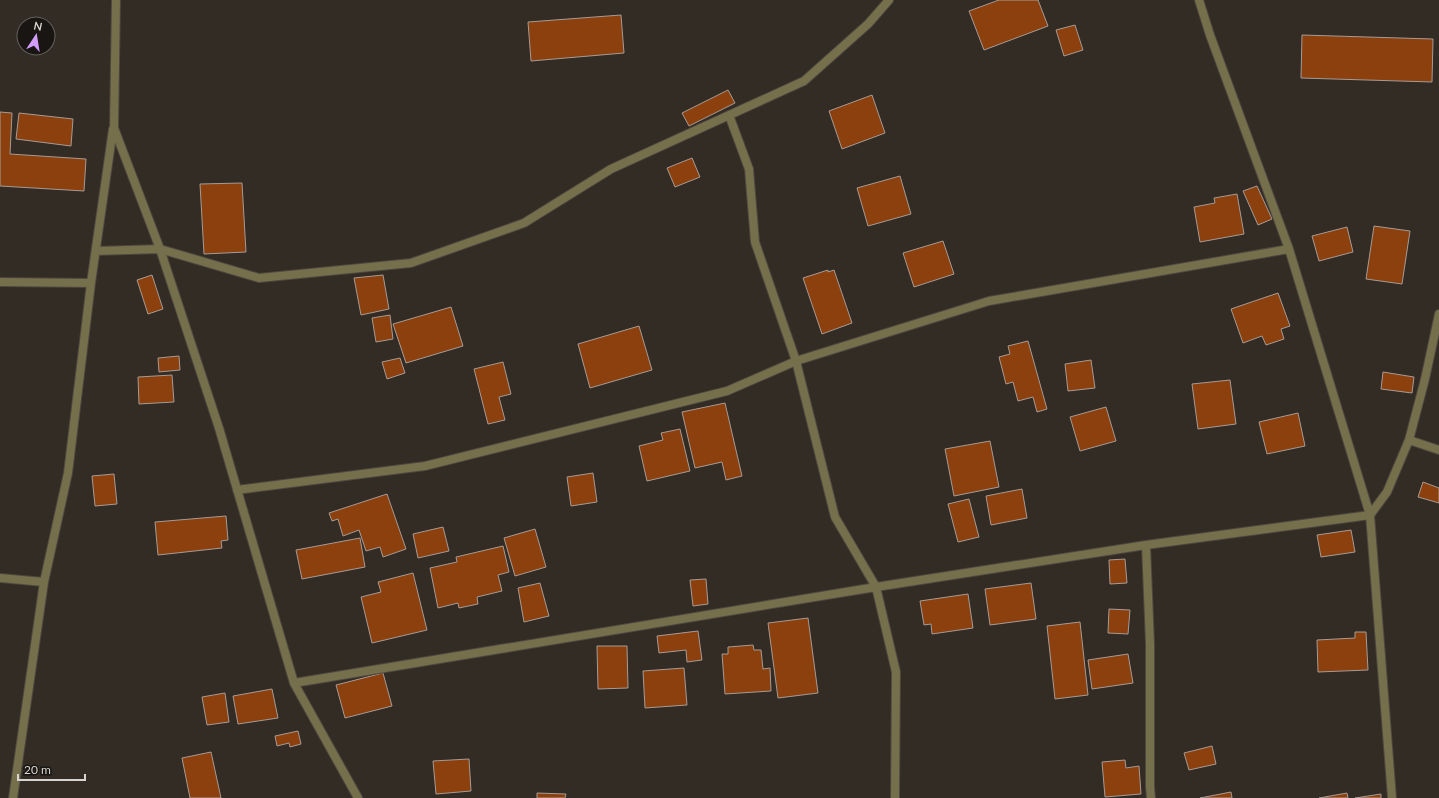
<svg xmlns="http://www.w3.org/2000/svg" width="1439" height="798" viewBox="0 0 1439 798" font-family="Lato,sans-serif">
<rect width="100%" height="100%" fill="#322c25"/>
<path fill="#8c400d" stroke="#a69b96" d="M999,0h39l10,26 -64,24 -15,-39z
M621,15l3,38 -93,8 -3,-39z
M1075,25l8,25 -19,6 -8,-26z
M1302,35l131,4 -1,43 -131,-4z
M728,90l7,13 -46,23 -7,-13z
M872,95l13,38 -43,16 -13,-38z
M0,112l12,1 -2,41 76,5 -2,32 -84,-5z
M19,113l54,6 -2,27 -55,-7z
M692,158l8,19 -25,10 -8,-19z
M900,176l11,38 -43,12 -11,-38z
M242,183l4,69 -42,2 -4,-70z
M1257,186l15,33 -14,6 -15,-34z
M1237,194l7,40 -44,8 -6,-35 21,-4 -1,-5z
M1374,226l36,5 -8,53 -36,-5z
M1347,227l6,25 -34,9 -7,-25z
M943,241l11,33 -40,13 -11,-34z
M828,270v2l6,-2 18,53 -30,11 -19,-56z
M152,275l11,34 -15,5 -11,-34z
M383,275l6,34 -28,6 -7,-37z
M1278,293l12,33 -9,3 3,10 -18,6 -4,-9 -19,7 -12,-34z
M451,307l12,39 -57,17 -13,-39z
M390,315l3,24 -17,3 -4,-24z
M639,326l13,44 -62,18 -12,-44z
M1028,341l19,68 -10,3 -4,-15 -15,4 -5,-19 -7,2 -7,-27 11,-3 -2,-8z
M179,356l1,14 -21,2 -1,-14z
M400,358l5,15 -18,6 -5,-17z
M1091,360l4,28 -27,3 -3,-27z
M503,362l8,32 -12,3 6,23 -17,4 -14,-55z
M1383,372l31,5 -2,16 -31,-4z
M172,375l2,27 -35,2 -1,-27z
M1230,380l6,44 -38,5 -6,-45z
M725,403l17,73 -16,4 -4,-18 -27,6 -13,-56z
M1106,407l10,34 -36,10 -10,-34z
M1298,413l7,33 -38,8 -8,-32z
M680,429l10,42 -43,10 -8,-35 24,-6 -2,-7z
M990,441l9,46 -45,9 -9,-47z
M593,473l4,29 -26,4 -4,-29z
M114,474l3,30 -22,2 -3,-30z
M1423,482l16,6v15l-21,-6z
M1022,489l5,29 -36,7 -5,-29z
M387,494l19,55 -23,8 -3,-10 -14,4 -7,-21 -16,6 -5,-17 -6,2 -3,-8z
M969,499l10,38 -21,5 -10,-38z
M226,516l2,24 -7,1 1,7 -64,7 -3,-33z
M443,527l6,24 -31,7 -5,-24z
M535,529l11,38 -31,9 -11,-38z
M1351,530l4,22 -34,5 -4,-22z
M360,538l5,29 -63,12 -6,-29z
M503,546l6,26 -11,3 4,16 -25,6 1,7 -19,4 -1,-5 -20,5 -8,-40 27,-6 -1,-5z
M1125,559l2,24 -17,1 -1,-24z
M413,573l14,57 -55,13 -11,-46 20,-5 -3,-10z
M706,579l2,25 -15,2 -3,-26z
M540,583l9,33 -25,6 -6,-34z
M1031,583l5,36 -46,6 -5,-36z
M968,594l5,34 -41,6 -1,-10 -7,1 -4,-24z
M1109,609l21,1 -2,24 -20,-1z
M808,618l10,75 -40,5 -10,-75z
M1080,622l8,73 -33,4 -8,-73z
M698,631l4,29 -15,2 -1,-12 -27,3 -2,-17z
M1355,632h11l2,38 -50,2 -1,-32 38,-2z
M753,645l1,5h7l2,19 7,-1 1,23 -46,3 -3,-40h6v-7z
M597,646h30l1,42 -30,1z
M1128,654l5,29 -41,6 -4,-29z
M684,668l3,37 -42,3 -2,-37z
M383,673l9,33 -47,12 -9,-33z
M272,689l6,29 -40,6 -5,-28z
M225,693l4,29 -22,3 -5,-28z
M298,731l3,13 -11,3 -1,-4 -12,3 -2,-10z
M1212,746l4,18 -27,6 -5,-17z
M211,752l10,46h-31l-8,-40z
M469,759l2,32 -35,3 -3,-33z
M1125,760l1,8 13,-2 2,28 -36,3 -3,-35z
M1231,792l1,6h-32z
M537,793l29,1 -1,4h-28z
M1347,793l1,5h-29z
M1381,794v4h-26z"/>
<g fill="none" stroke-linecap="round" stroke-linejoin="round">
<defs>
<path id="minor" d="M116,0l-2,128 46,121 59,179 75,255 64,115
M1199,0l11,35 79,214 81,266 22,283
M729,115l20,54 6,73 41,119 39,156 41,70 20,85 -1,126
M96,251l64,-2 99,29 152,-15 113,-40 87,-54 193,-88 64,-57 21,-24
M0,282l91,1
M1409,440l30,10
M237,490l188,-24 302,-75 69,-30 193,-60 300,-52
M1146,545l4,99v143l1,11
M0,578l44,4
M294,683l582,-96 270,-42 224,-30 17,-23 22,-52 16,-61 14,-65
M13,798l31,-216 24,-109 23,-190 22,-154"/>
</defs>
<use href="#minor" stroke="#4d4740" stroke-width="10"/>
<use href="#minor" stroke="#766f4b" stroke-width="8"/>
</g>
<g transform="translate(36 36) rotate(12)"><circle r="19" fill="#181512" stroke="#65625e"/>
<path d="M0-3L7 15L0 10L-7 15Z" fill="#d29dfd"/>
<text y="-6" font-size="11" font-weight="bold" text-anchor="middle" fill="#d8d5d0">N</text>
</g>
<path d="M18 774v6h67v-6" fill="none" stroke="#d8d5d0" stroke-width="2"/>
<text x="24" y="774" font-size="12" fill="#d8d5d0" stroke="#181512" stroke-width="3" paint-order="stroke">20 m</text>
</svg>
